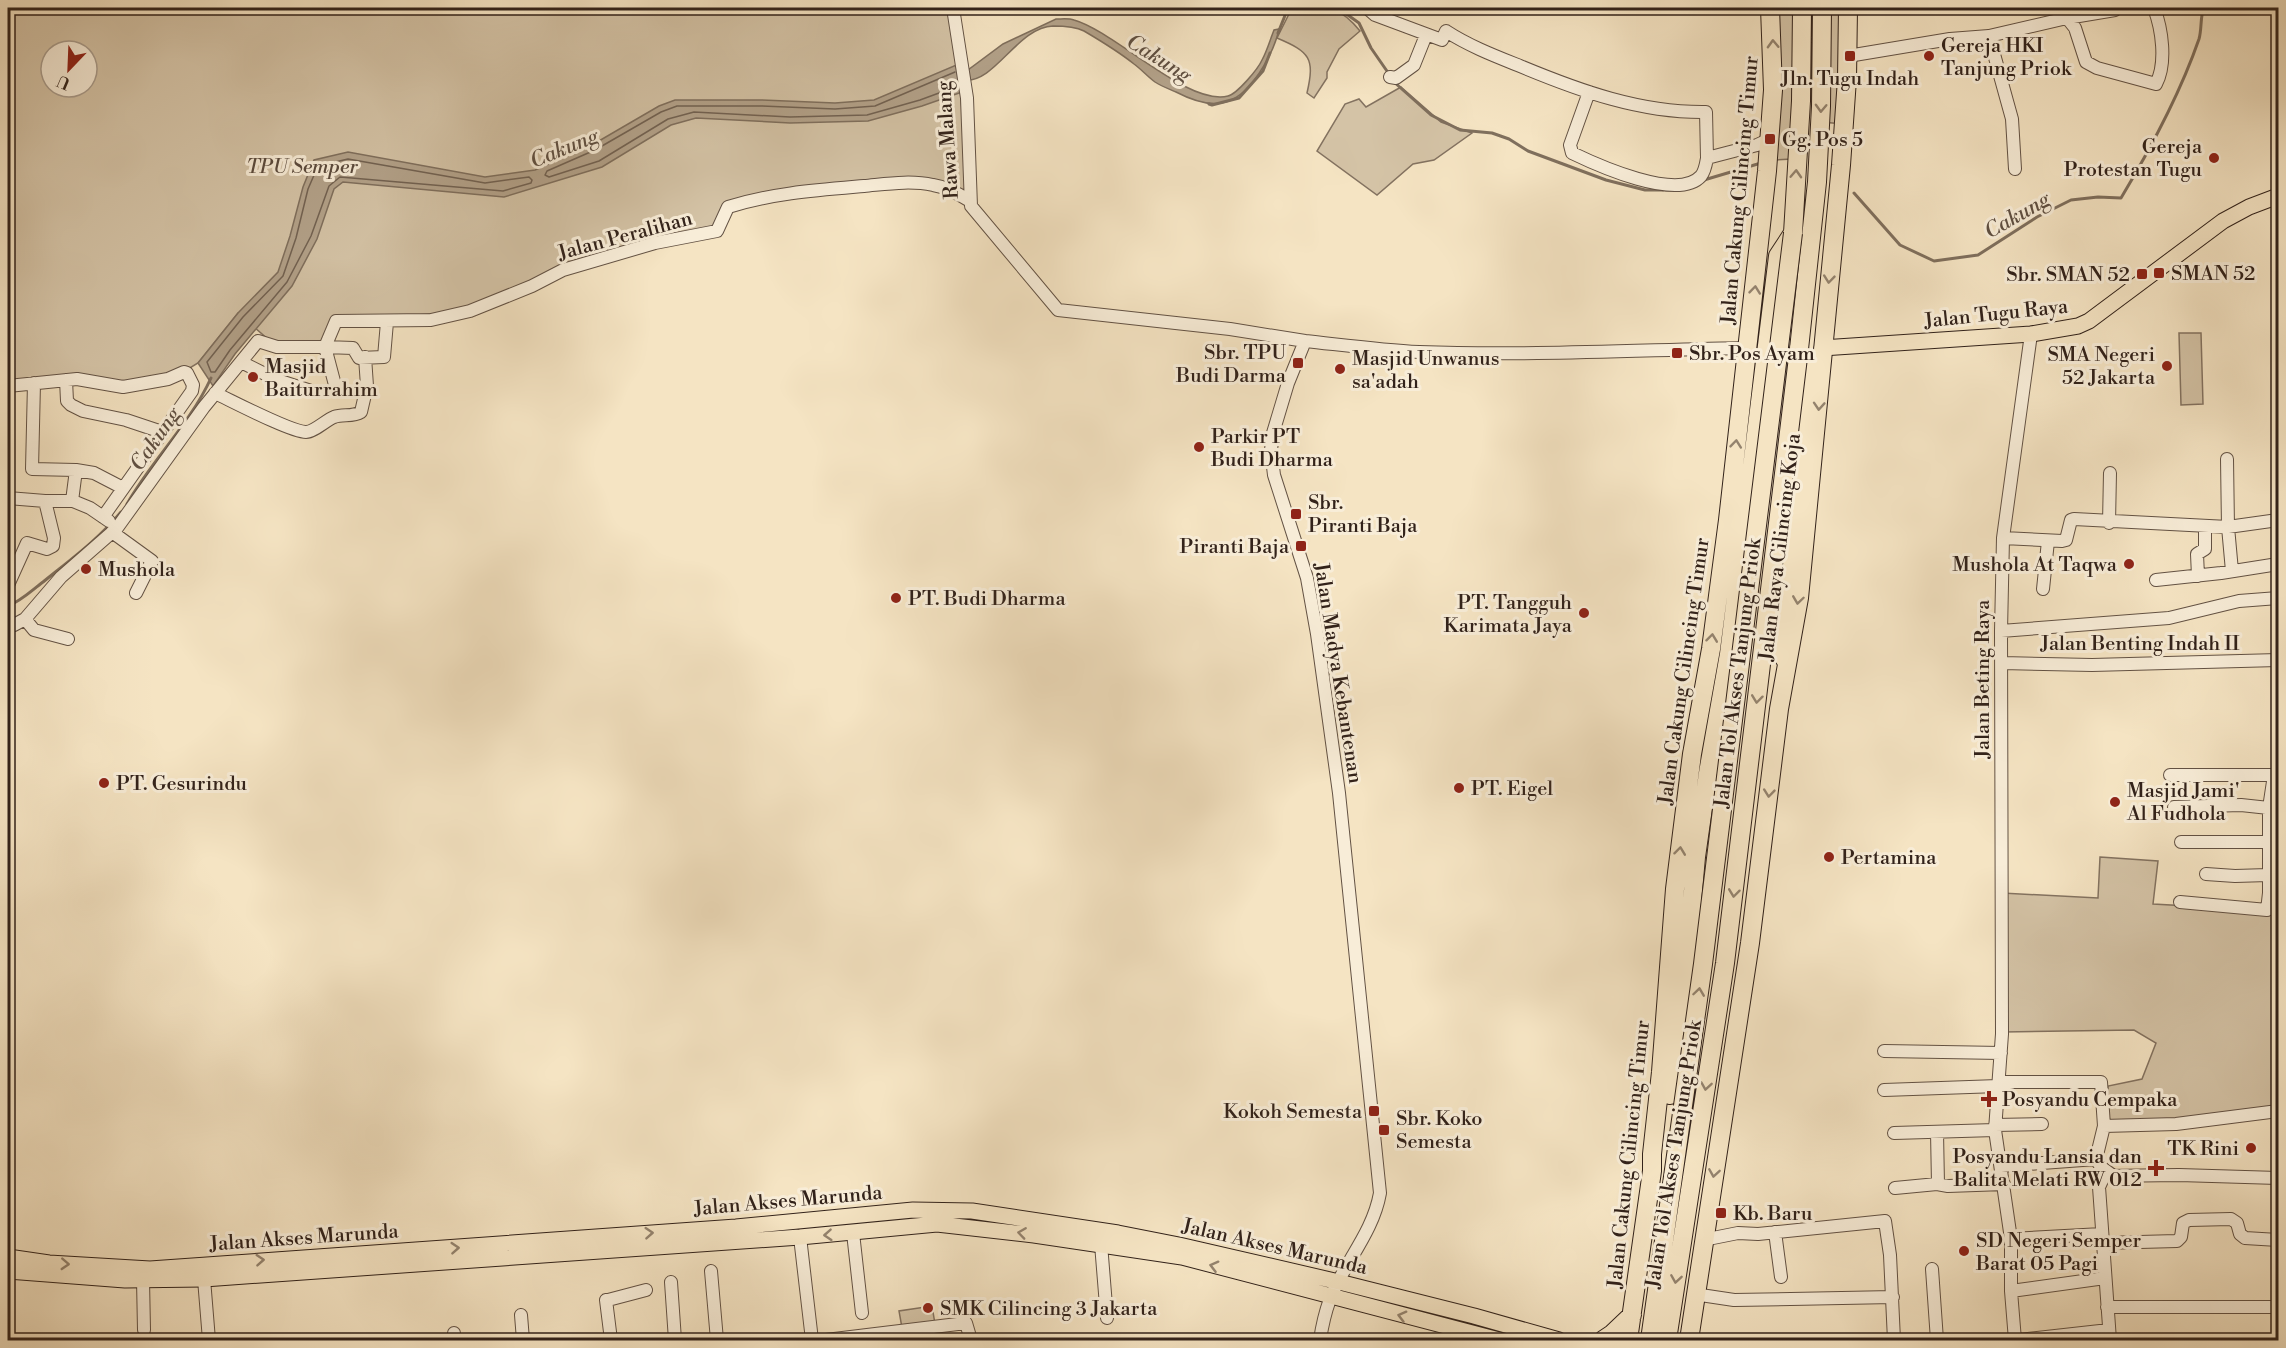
<svg xmlns="http://www.w3.org/2000/svg" width="2286" height="1348" viewBox="0 0 2286 1348" font-family="'Libre Bodoni',serif">
<rect width="100%" height="100%" fill="#f5e4c3"/>
<filter id="stains"><feTurbulence type="fractalNoise" baseFrequency=".00333" numOctaves="4"/><feColorMatrix values="0 0 0 0 .2 0 0 0 0 .09 0 0 0 0 .02 0 0 0 .5 -.17"/></filter>
<radialGradient id="worn" r=".72"><stop offset=".6" stop-color="#630" stop-opacity="0"/><stop offset="1" stop-color="#630" stop-opacity=".3"/></radialGradient>
<path fill="#d4c3a6" stroke="#837260" stroke-width="1.5" fill-rule="evenodd" d="M8,8h945l17,193 -63,-19 -179,25 -11,24 -154,39 -93,41 -134,10 -11,26h-48l-39,-34 -40,50 -18,11 -57,13 -46,-8 -69,7zM51,51h36v36h-36z
M1292,8c34,-1 45,-5 68,23l-21,18 -12,23v6l-13,20 -7,-5c8,-35 3,-41 -30,-55z
M1770,8h32l-10,151 -18,1z
M1822,8h26l-4,116 -23,-2z
M1401,87l40,35 31,11 -38,27 -21,4 -36,31 -60,-44 28,-47 14,-5 7,8z
M2179,333h22l2,71 -22,1z
M2100,857l58,4 -5,43 125,7v202l-173,19 3,-46 34,-7 14,-36 -22,-13 -131,2 -1,-139 96,5z
M932,1306l3,18 -33,4 -3,-17z"/>
<path fill="#b3a28a" stroke="#7f6f5d" stroke-width="1.5" d="M1056,19c6,0 13,-1 18,1 42,12 113,86 154,76 9,-2 30,-27 34,-36 5,-9 8,-20 12,-30l5,-1c-4,19 -15,38 -26,53 -23,29 -48,25 -77,10 -7,-3 -15,-6 -21,-10 -7,-5 -14,-13 -21,-18 -15,-12 -33,-23 -50,-33 -8,-4 -22,-5 -31,-5 -35,1 -58,57 -88,54l3,-10 35,-26z
M961,63l4,28 -43,15 -54,15 -78,2 -94,-5 -25,7 -69,42 -98,30 -161,-15 -9,7 -17,50 -25,47 -57,68 -22,32 -15,-23 40,-50 40,-41 12,-36 13,-49 11,-27 34,-8 137,25 50,-7 57,-25 67,-39 16,-6h86l74,3 39,-3z"/>
<g fill="none" stroke-linecap="round" stroke-linejoin="round">
<path stroke="#726252" stroke-width="1.5" d="M955,72l-80,34 -40,3 -74,-3h-84l-16,6 -66,38 -48,21 -2,4 4,2 50,-16 69,-42 26,-7 96,5 77,-2 53,-15 38,-14
M348,159l137,24 44,-6 3,3 -1,3 -28,8 -163,-14 -11,9 -18,50 -24,46 -57,68 -15,22h-4l-4,-10 36,-45 40,-41 13,-38 12,-49 10,-23z"/>
<path stroke="#7f6f5d" stroke-width="3" d="M1338,8l21,15 12,25 18,26
M2264,8l14,6
M1278,33l8,-20 11,-5
M1394,82l37,33 29,15 32,3 17,6 19,12 78,29 39,10h18
M1209,104l3,1 27,-7 24,-27 7,-18
M1704,180l57,-17
M1854,193l46,52 34,16 44,-6 59,-38 34,-17 27,-3 23,1c30,-50 59,-104 78,-159 3,-10 1,-23 5,-31
M127,504c25,-44 63,-80 84,-126
M8,606c13,-5 23,-15 35,-24 27,-22 56,-43 78,-70"/>
<defs>
<path id="minor" d="M953,8l14,90 4,108 87,104 172,19 75,12
M1367,8l8,7 67,25 4,-9c23,15 49,25 74,35 60,25 121,47 186,46l1,46
M2067,18l8,10 11,34 11,6 59,16c11,-21 6,-55 -2,-76
M1989,36l23,83 3,50
M1848,56l102,-17 39,-3 78,-18 48,-8
M1390,77l6,1 18,-13 12,-30
M1589,92l-19,53 2,8c25,12 106,49 129,23 4,-5 5,-12 6,-18l50,-13 13,-6
M241,362l36,18 34,11
M66,380l1,21 4,4 12,6 43,9 36,12
M34,383l-2,86 44,1 -4,31
M335,385l-10,-38 28,1 6,10 25,-1 3,-35
M8,386l69,-7 46,8 45,-8 16,-7 3,1 6,12 -1,6 -89,126
M215,393c17,8 76,39 91,39 8,0 20,-12 28,-15 9,-3 19,0 27,-5l6,-26 -2,-29
M2227,459l1,68 4,44
M76,470l18,3 29,15
M8,498l37,3h28l17,7 19,13
M2109,523l1,-50
M112,532l40,29 -16,32
M2003,538l59,3 4,-1 5,-20 3,-1 154,8 50,-7
M2198,576l-1,-22 8,-5v-22
M2156,580l65,-7 57,-9
M8,585l19,-42 20,6 6,-3 1,-8 -9,-37
M2043,589l5,-48
M25,619l9,11 34,9
M8,624l6,1 11,-6 36,-42 56,-49 87,-121 54,-66 19,6h48l11,-26 95,-1 39,-9 62,-25 31,-16 92,-27 62,-12 11,-24c45,-14 89,-17 136,-21 22,-2 46,-6 69,-1 13,2 26,9 37,16
M2001,631l168,-13 70,-17 39,-3
M2002,663l90,2 186,-5
M2170,775h108
M2174,807l67,-2 37,4
M2181,842h88
M2206,874l29,2 33,-1
M2180,902l87,8 2,-17v-85l5,-33
M1884,1051l117,2
M1999,1082h102l3,44 -8,33 5,8 11,8
M1884,1090l114,-4
M1995,1125l47,-1
M2104,1126l72,-2 102,-13
M1937,1132l1,52
M1894,1133l101,-3
M2001,1166l95,-7
M1895,1188l42,-4 11,2 56,-2
M1775,1232l6,45
M853,1233l9,80
M800,1237l12,103
M2011,1239l91,-5
M1703,1240l35,-7 20,1 127,-13 5,34 4,85
M2102,1243l75,-2 4,-4 2,-14 6,-3 42,-1 6,4 3,11 5,4 33,2
M1101,1244l6,74
M1932,1269l5,71
M711,1271l6,69
M204,1279l5,61
M143,1280l1,50
M671,1282l4,58
M2011,1291l94,-13
M1694,1294l40,6 159,-3
M606,1300l5,40
M608,1300l38,-10
M2107,1307h171
M521,1315l2,25
M454,1333v7
M826,1340l140,-17 5,17
M1320,1340c2,-14 5,-27 10,-41 14,-36 43,-66 50,-106l-41,-400 -22,-159 -10,-56 -33,-103 -3,-25 2,-17 15,-50 17,-42c38,4 76,9 114,11 110,4 220,-2 329,-4
M1446,1340l14,-9
M2015,1340l-4,-49v-52l-16,-109 7,-96 -1,-403 2,-93 28,-204
M2019,1340l90,-10
M2110,1340l-11,-153 5,-11 75,-1 99,3"/>
<path id="major" d="M1822,348l209,-14 47,-8 11,-5 134,-100 26,-14 29,-11
M8,1257l41,6 101,6 586,-42 177,-17 59,1 146,22 61,12 160,37 135,34 85,24
M8,1271l117,9 79,-1 596,-42 137,-13 97,11 148,22 317,83"/>
<path id="highway" d="M1786,661l-6,-10 -1,-9 28,-273 -8,-20 18,-167 4,-76 1,-98
M1670,1095l17,-136 9,-102 12,-84 21,-119 49,-398 15,-23 8,-132 1,-93
M1603,1340l9,-6 20,-19
M1628,1340l24,-169v-17l9,-82 14,-183 17,-135 19,-105 17,-129 39,-349 6,-81 -3,-82
M1689,1340l61,-397 29,-234 20,-111 42,-433 6,-86 1,-71"/>
</defs>
<use href="#minor" stroke="#635244" stroke-width="14"/>
<use href="#major" stroke="#32221a" stroke-width="17"/>
<use href="#highway" stroke="#32221a" stroke-width="20"/>
<use href="#minor" stroke="#f8edd8" stroke-width="12"/>
<use href="#major" stroke="#f5e4c3" stroke-width="15"/>
<use href="#highway" stroke="#f5e4c3" stroke-width="18"/>
<defs>
<path id="highway-bridge" d="M1650,1340l53,-376 90,-731
M1667,1340l58,-377 74,-614"/>
</defs>
<use href="#highway-bridge" stroke="#32221a" stroke-width="20" stroke-linecap="butt"/>
<use href="#highway-bridge" stroke="#f5e4c3" stroke-width="18"/>
</g>
<defs><path id="oneway-chevron" d="M-2-3.5L2.5 0L-2 3.5" fill="none" stroke-width="1.6" stroke-linecap="round" stroke-linejoin="round" transform="scale(1.5)"/></defs>
<g stroke="#94836e">
<use href="#oneway-chevron" transform="translate(1773 44) rotate(-92)"/>
<use href="#oneway-chevron" transform="translate(1821 108) rotate(92)"/>
<use href="#oneway-chevron" transform="translate(1796 174) rotate(-87)"/>
<use href="#oneway-chevron" transform="translate(1829 279) rotate(96)"/>
<use href="#oneway-chevron" transform="translate(1755 290) rotate(-84)"/>
<use href="#oneway-chevron" transform="translate(1819 406) rotate(94)"/>
<use href="#oneway-chevron" transform="translate(1736 444) rotate(-84)"/>
<use href="#oneway-chevron" transform="translate(1798 600) rotate(98)"/>
<use href="#oneway-chevron" transform="translate(1712 638) rotate(-83)"/>
<use href="#oneway-chevron" transform="translate(1757 699) rotate(97)"/>
<use href="#oneway-chevron" transform="translate(1769 793) rotate(96)"/>
<use href="#oneway-chevron" transform="translate(1680 851) rotate(-83)"/>
<use href="#oneway-chevron" transform="translate(1734 893) rotate(97)"/>
<use href="#oneway-chevron" transform="translate(1699 992) rotate(-82)"/>
<use href="#oneway-chevron" transform="translate(1706 1086) rotate(99)"/>
<use href="#oneway-chevron" transform="translate(1714 1173) rotate(99)"/>
<use href="#oneway-chevron" transform="translate(649 1233) rotate(-4)"/>
<use href="#oneway-chevron" transform="translate(1022 1233) rotate(-172)"/>
<use href="#oneway-chevron" transform="translate(828 1235) rotate(176)"/>
<use href="#oneway-chevron" transform="translate(455 1248) rotate(-4)"/>
<use href="#oneway-chevron" transform="translate(260 1260) rotate(-4)"/>
<use href="#oneway-chevron" transform="translate(65 1264) rotate(3)"/>
<use href="#oneway-chevron" transform="translate(1214 1266) rotate(-165)"/>
<use href="#oneway-chevron" transform="translate(1676 1279) rotate(99)"/>
<use href="#oneway-chevron" transform="translate(1402 1316) rotate(-165)"/>
</g>
<g fill="#8f2418" stroke="#f8edd8" stroke-width="2">
<rect x="1844" y="50" width="12" height="12" rx="3"/>
<circle cx="1929" cy="56" r="6"/>
<rect x="1764" y="133" width="12" height="12" rx="3"/>
<circle cx="2214" cy="158" r="6"/>
<rect x="2153" y="267" width="12" height="12" rx="3"/>
<rect x="2136" y="268" width="12" height="12" rx="3"/>
<rect x="1671" y="347" width="12" height="12" rx="3"/>
<rect x="1292" y="357" width="12" height="12" rx="3"/>
<circle cx="2167" cy="366" r="6"/>
<circle cx="1340" cy="369" r="6"/>
<circle cx="253" cy="377" r="6"/>
<circle cx="1199" cy="447" r="6"/>
<rect x="1290" y="508" width="12" height="12" rx="3"/>
<rect x="1295" y="540" width="12" height="12" rx="3"/>
<circle cx="2129" cy="564" r="6"/>
<circle cx="86" cy="569" r="6"/>
<circle cx="896" cy="598" r="6"/>
<circle cx="1584" cy="613" r="6"/>
<circle cx="104" cy="783" r="6"/>
<circle cx="1459" cy="788" r="6"/>
<circle cx="2115" cy="802" r="6"/>
<circle cx="1829" cy="857" r="6"/>
<path d="M1986 1090h6v6h6v6h-6v6h-6v-6h-6v-6h6z"/>
<rect x="1368" y="1105" width="12" height="12" rx="3"/>
<rect x="1378" y="1124" width="12" height="12" rx="3"/>
<circle cx="2251" cy="1148" r="6"/>
<path d="M2153 1159h6v6h6v6h-6v6h-6v-6h-6v-6h6z"/>
<rect x="1715" y="1207" width="12" height="12" rx="3"/>
<circle cx="1964" cy="1251" r="6"/>
<circle cx="928" cy="1308" r="6"/>
</g>
<g text-anchor="middle" stroke-width="6" stroke-linejoin="round" paint-order="stroke">
<g font-size="20" fill="#32221a" stroke="#f8edd8" text-anchor="start">
<text x="1941" y="52">Gereja HKI<tspan x="1941" dy="23">Tanjung Priok</tspan></text>
<text x="1850" y="85" text-anchor="middle">Jln. Tugu Indah</text>
<text x="1782" y="146">Gg. Pos 5</text>
<text x="2202" y="153" text-anchor="end">Gereja<tspan x="2202" dy="23">Protestan Tugu</tspan></text>
<text x="2171" y="280">SMAN 52</text>
<text x="2130" y="281" text-anchor="end">Sbr. SMAN 52</text>
<text x="1286" y="359" text-anchor="end">Sbr. TPU<tspan x="1286" dy="23">Budi Darma</tspan></text>
<text x="1689" y="360">Sbr. Pos Ayam</text>
<text x="2155" y="361" text-anchor="end">SMA Negeri<tspan x="2155" dy="23">52 Jakarta</tspan></text>
<text x="1352" y="365">Masjid Unwanus<tspan x="1352" dy="23">sa'adah</tspan></text>
<text x="265" y="373">Masjid<tspan x="265" dy="23">Baiturrahim</tspan></text>
<text x="1211" y="443">Parkir PT<tspan x="1211" dy="23">Budi Dharma</tspan></text>
<text x="1308" y="509">Sbr.<tspan x="1308" dy="23">Piranti Baja</tspan></text>
<text x="1289" y="553" text-anchor="end">Piranti Baja</text>
<text x="2117" y="571" text-anchor="end">Mushola At Taqwa</text>
<text x="98" y="576">Mushola</text>
<text x="908" y="605">PT. Budi Dharma</text>
<text x="1572" y="609" text-anchor="end">PT. Tangguh<tspan x="1572" dy="23">Karimata Jaya</tspan></text>
<text x="116" y="790">PT. Gesurindu</text>
<text x="1471" y="795">PT. Eigel</text>
<text x="2127" y="797">Masjid Jami'<tspan x="2127" dy="23">Al Fudhola</tspan></text>
<text x="1841" y="864">Pertamina</text>
<text x="2002" y="1106">Posyandu Cempaka</text>
<text x="1362" y="1118" text-anchor="end">Kokoh Semesta</text>
<text x="1396" y="1125">Sbr. Koko<tspan x="1396" dy="23">Semesta</tspan></text>
<text x="2239" y="1155" text-anchor="end">TK Rini</text>
<text x="2142" y="1163" text-anchor="end">Posyandu Lansia dan<tspan x="2142" dy="23">Balita Melati RW 012</tspan></text>
<text x="1733" y="1220">Kb. Baru</text>
<text x="1976" y="1247">SD Negeri Semper<tspan x="1976" dy="23">Barat 05 Pagi</tspan></text>
<text x="940" y="1315">SMK Cilincing 3 Jakarta</text>
</g>
<g font-size="20" fill="#32221a" stroke="#f8edd8">
<text transform="translate(947 140) rotate(-94)" y="7">Rawa Malang</text>
<text transform="translate(1739 190) rotate(-85)" y="7">Jalan Cakung Cilincing Timur</text>
<text transform="translate(625 235) rotate(-15)" y="7">Jalan Peralihan</text>
<text transform="translate(1996 313) rotate(-6)" y="7">Jalan Tugu Raya</text>
<text transform="translate(1779 547) rotate(-83)" y="7">Jalan Raya Cilincing Koja</text>
<text x="2140" y="650">Jalan Benting Indah II</text>
<text transform="translate(1683 671) rotate(-82)" y="7">Jalan Cakung Cilincing Timur</text>
<text transform="translate(1339 673) rotate(81)" y="7">Jalan Madya Kebantenan</text>
<text transform="translate(1737 673) rotate(-83)" y="7">Jalan Tol Akses Tanjung Priok</text>
<text transform="translate(1982 679) rotate(-90)" y="7">Jalan Beting Raya</text>
<text transform="translate(1628 1154) rotate(-84)" y="7">Jalan Cakung Cilincing Timur</text>
<text transform="translate(1673 1154) rotate(-81)" y="7">Jalan Tol Akses Tanjung Priok</text>
<text transform="translate(788 1200) rotate(-5)" y="7">Jalan Akses Marunda</text>
<text transform="translate(304 1237) rotate(-4)" y="7">Jalan Akses Marunda</text>
<text transform="translate(1275 1246) rotate(13)" y="7">Jalan Akses Marunda</text>
</g>
<g font-size="20" font-style="italic" fill="#5a4a3d" stroke="#f8edd8">
<text x="302" y="173">TPU Semper</text>
</g>
<g font-size="21" font-style="italic" fill="#5f4f41" stroke="#f8edd8">
<text transform="translate(1159 58) rotate(32)" y="7">Cakung</text>
<text transform="translate(564 148) rotate(-22)" y="7">Cakung</text>
<text transform="translate(2017 215) rotate(-30)" y="7">Cakung</text>
<text transform="translate(155 439) rotate(-55)" y="7">Cakung</text>
</g>
</g>
<rect width="2286" height="1348" fill="none" stroke="#f5e4c3" stroke-width="30"/>
<rect x="9" y="9" width="2268" height="1330" fill="none" stroke="#32221a" stroke-width="3"/>
<rect x="15" y="15" width="2256" height="1318" fill="none" stroke="#32221a" stroke-width="1.5"/>
<g transform="translate(69 69) rotate(203)"><circle r="28" fill="#f8edd8" stroke="#a99c8c" stroke-width="1.5"/>
<path d="M0-4.5L10 22L0 15L-10 22Z" fill="#8f2418"/>
<text y="-9" font-size="16" font-weight="bold" text-anchor="middle" fill="#32221a">U</text>
</g>
<rect width="100%" height="100%" filter="url(#stains)"/>
<rect width="100%" height="100%" fill="url(#worn)"/>
</svg>
